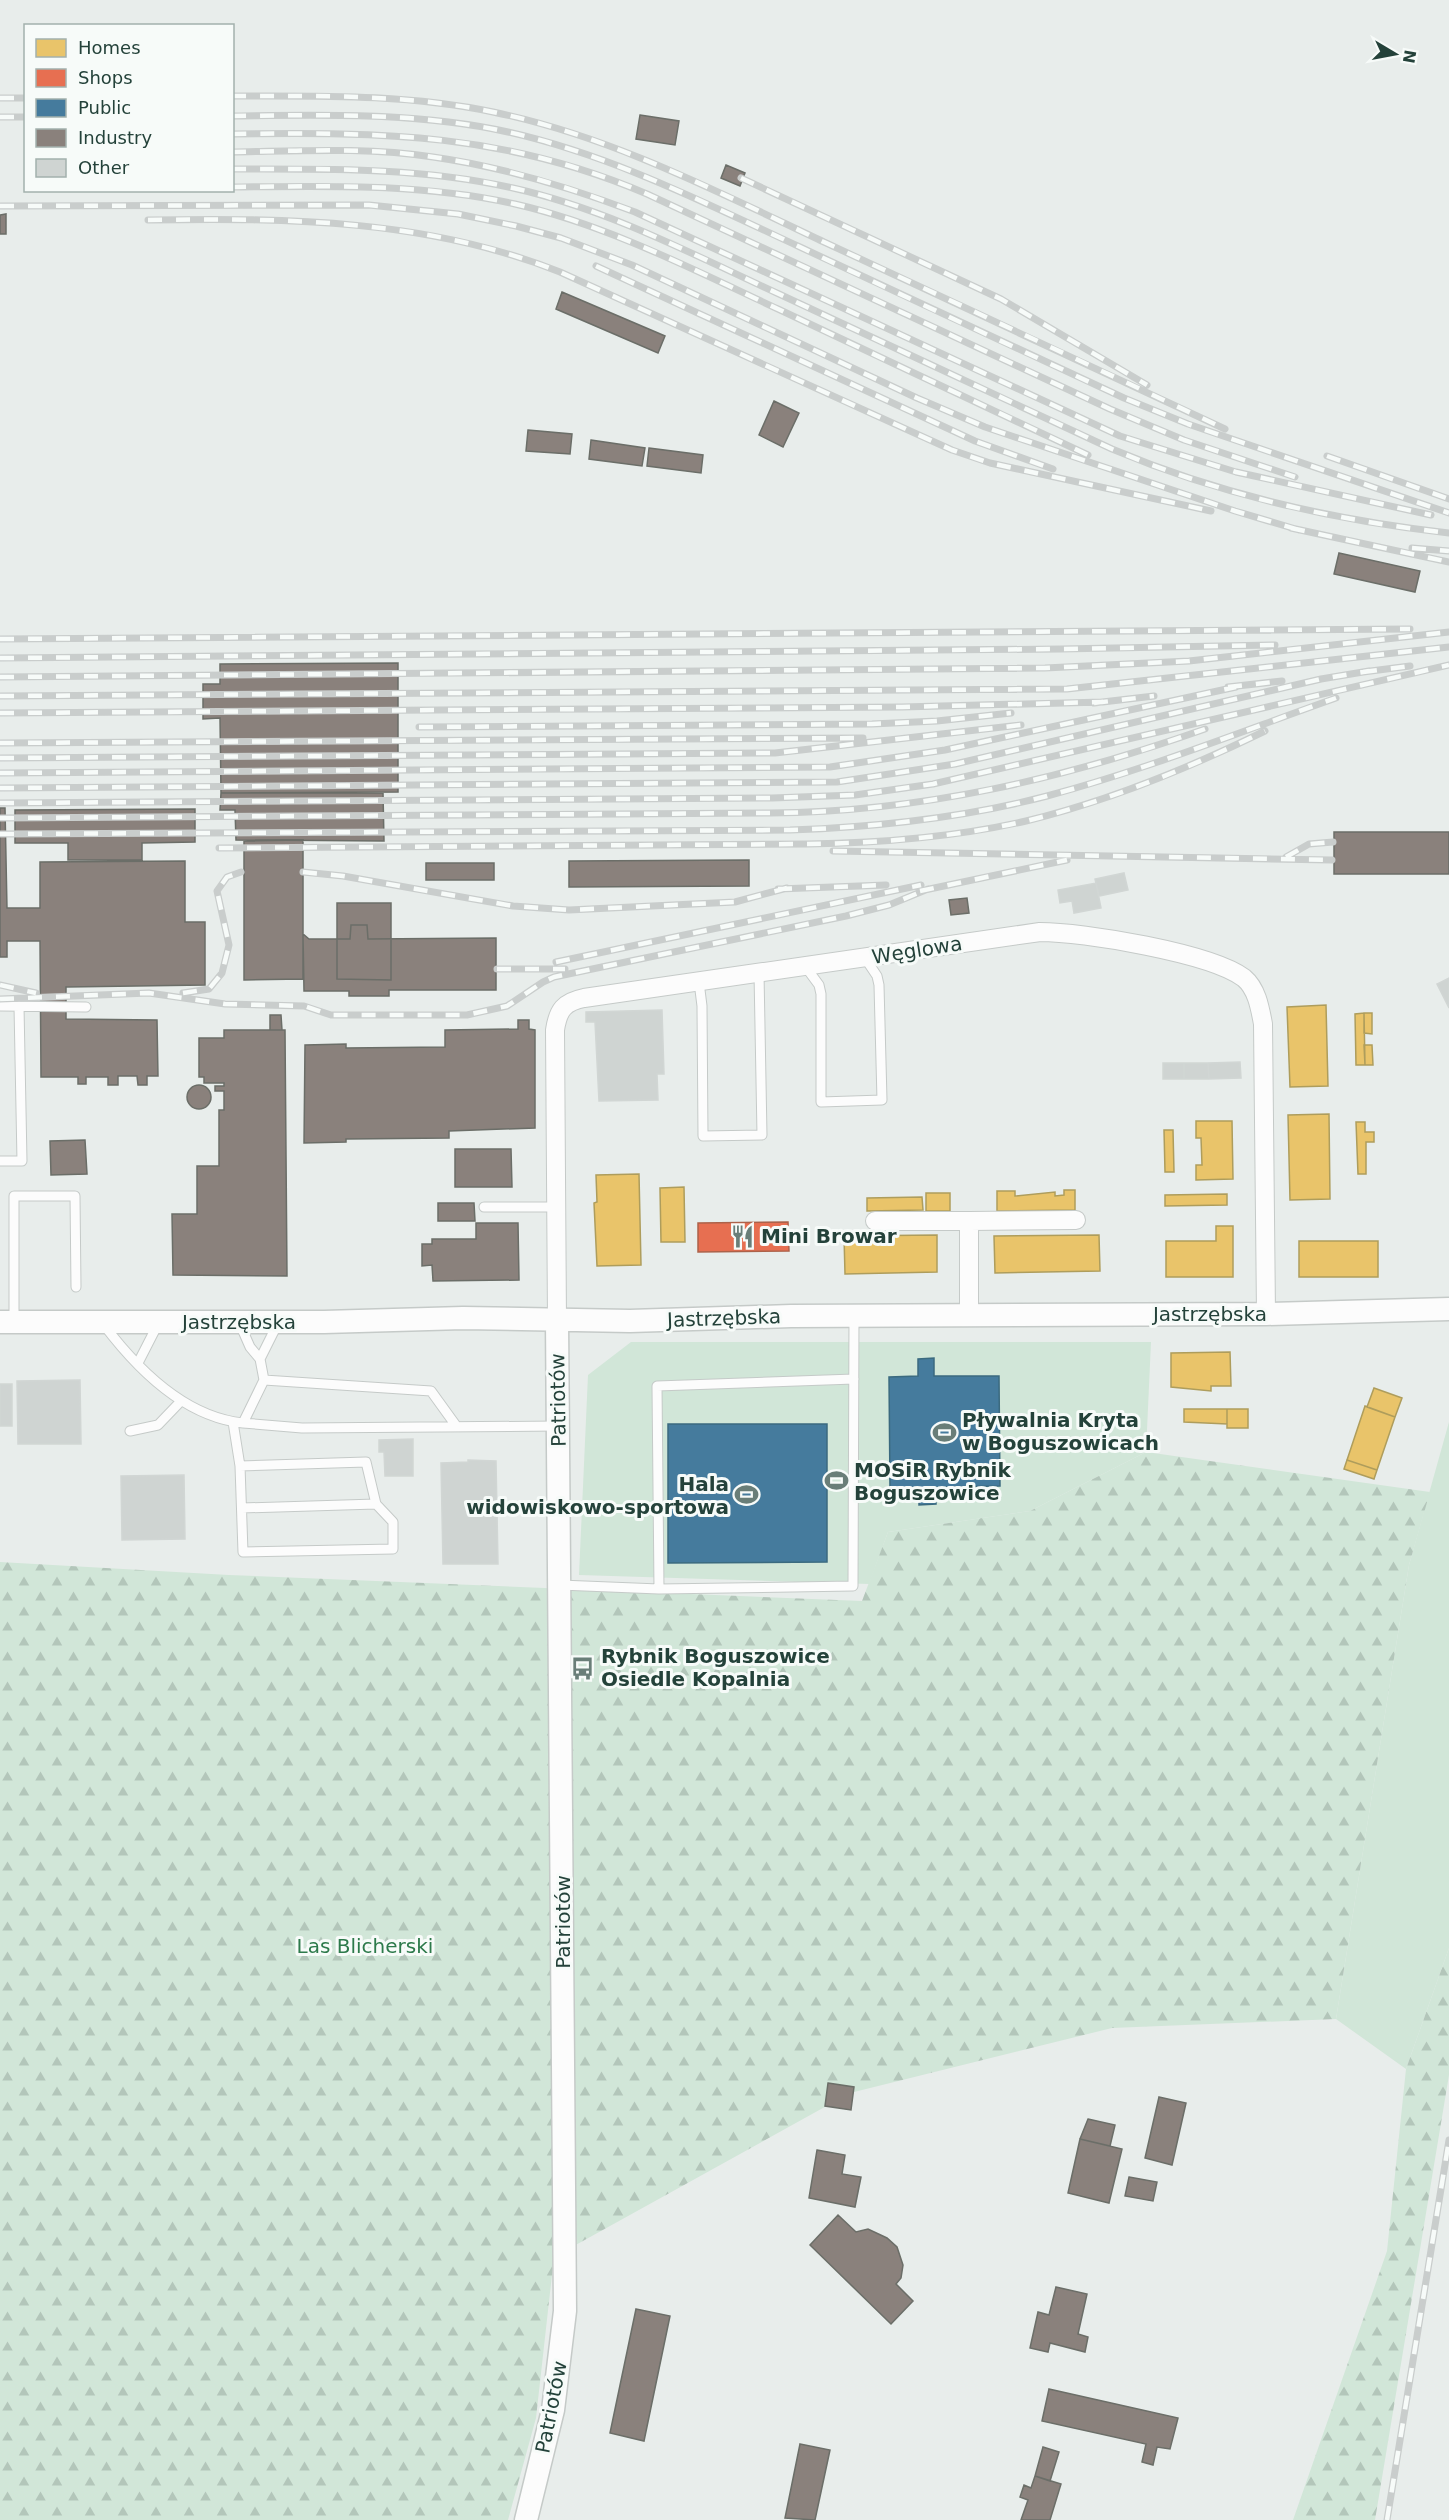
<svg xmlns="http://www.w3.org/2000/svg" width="1449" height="2520" viewBox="0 0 1449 2520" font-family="'DejaVu Sans',sans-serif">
<defs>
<pattern id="forest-firs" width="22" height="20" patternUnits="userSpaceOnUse" patternTransform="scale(1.5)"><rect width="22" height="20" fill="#d1e6d8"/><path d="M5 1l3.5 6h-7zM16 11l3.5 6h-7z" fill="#b3c6ba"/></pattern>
</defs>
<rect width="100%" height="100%" fill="#e8edeb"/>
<path fill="#d1e6d8" d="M631,1342h520l-5,110 -116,59 -142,21 -19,52 -290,-9 9,-200z
M1449,1422v526l-43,121 -70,-50 73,-454z"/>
<path fill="url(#forest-firs)" d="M1146,1452l284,40 -21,73 -73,454 -224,9 -262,65 -296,164 -18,161 -28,102h-508v-958l229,13 633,26 26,-69 142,-21z
M1449,1948v127l-74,445h-82l94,-269 19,-182z"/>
<path fill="#e9c46a" stroke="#ae9d5c" stroke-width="1.5" d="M1326,1005l2,81 -38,1 -3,-80z
M1364,1013h8v21l-8,-1z
M1364,1013l1,52h-9l-1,-51z
M1364,1045h8l1,20h-8z
M1329,1114l1,85 -40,1 -2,-85z
M1196,1121h36l1,58 -37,1v-15h6l-1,-27h-5z
M1356,1122h9v10h9v10h-8v32h-8z
M1164,1130h9l1,42h-9z
M639,1174l2,91 -44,1 -3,-63 3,-1 -1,-27z
M684,1187l1,55h-24l-1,-54z
M1064,1190h11v20l-78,1v-20h18v5l40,-4v4l9,-1z
M926,1193h24v18h-24z
M1227,1194v11l-62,1v-11z
M922,1197l1,13 -56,1v-13z
M1216,1226h17v51h-67v-36h50z
M937,1235v37l-92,2 -1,-38z
M1099,1235l1,36 -105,2 -1,-37z
M1299,1241h79v36h-79z
M1230,1352l1,34h-20v5l-40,-4v-34z
M1374,1388l28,10 -7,19 -28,-10z
M1365,1406l30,11 -18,53 -30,-10z
M1184,1409h43v15l-43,-2z
M1227,1409h21v19h-21z
M1347,1460l30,10 -3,9 -30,-10z"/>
<path fill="#e76f51" stroke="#ac624a" stroke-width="1.5" d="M788,1222l1,29 -91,1v-29z"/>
<path fill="#457b9d" stroke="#3b6a7f" stroke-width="1.5" d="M934,1358v18h65l1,110 -64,1v17l-17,1v-18l-29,1 -1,-111 29,-1v-17z
M668,1424h159v138l-159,1z"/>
<path fill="#8a817c" stroke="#6b6e68" stroke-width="1.5" d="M640,115l39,6 -4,24 -39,-6z
M726,165l19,8 -5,13 -19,-8z
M6,214v20h-6v-19z
M562,292l103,44 -7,17 -102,-44z
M774,401l25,12 -16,34 -24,-12z
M528,430l44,4 -2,20 -44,-3z
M591,440l54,8 -3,18 -53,-7z
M649,448l54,7 -2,18 -54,-7z
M1339,553l81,18 -5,21 -81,-18z
M398,663v129l-177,1 -1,-75 -17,1v-35h17v-20z
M221,793h162l1,48 -148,-1 -1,-30h-15z
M0,808h5l2,100h33v-46l145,-1v61h20v63l-139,2v32l91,1 1,56h-11v9h-9l-1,-9h-19v9h-10v-8h-22v7h-8v-7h-37l-1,-136h-33v16h-7z
M195,809v33l-53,1v17h-74v-17h-53v-33z
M1334,832h115v42h-115z
M303,840v139l-59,1v-139z
M749,860v26l-180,1v-26z
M426,863h68v17h-68z
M967,898l2,15 -18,2 -2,-15z
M337,903h54v77l-54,-1z
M351,925h16l1,14 128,-1v52h-107v6h-40v-5h-45l-1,-57 6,5h41z
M270,1015h11l1,15h-12z
M518,1020h11v9l6,1v98l-86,3v7l-103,1v3l-42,1 1,-98 41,-1v4l99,-1v-17l73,-1z
M224,1030h61l2,246 -114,-1 -1,-61h25v-48h22v-56h5v-19h-9v-5h9v-3h-20v-6h-5v-39h25z
M187 1097a12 12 0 1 1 24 0a12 12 0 1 1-24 0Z
M85,1140l2,34 -36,1 -1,-34z
M455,1149h56l1,38h-57z
M438,1203h36l1,18h-37z
M476,1223h42l1,57 -86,1 -1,-16 -10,1v-22h10v-5h44z
M828,2083l26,4 -3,23 -26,-4z
M1159,2097l27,6 -14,62 -27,-7z
M1088,2119l27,6 -5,21 -30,-7z
M1080,2139l42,10 -13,54 -41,-10z
M817,2150l28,5 -3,19 19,3 -6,30 -46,-9z
M1129,2177l28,5 -4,19 -28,-5z
M838,2215l18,17 12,-3 19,9 10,9 6,18 -2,13 -5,6 17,17 -22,23 -81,-79z
M1056,2287l31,7 -9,40 10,3 -3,15 -35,-9 -2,9 -18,-4 8,-36 11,3z
M636,2309l34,7 -26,125 -34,-8z
M1049,2389l129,29 -8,31 -13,-2 -4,18 -11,-3 4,-18 -104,-23z
M800,2444l30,6 -15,70 -30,-2z
M1043,2447l16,5 -9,29 -15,-5z
M1035,2476l26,8 -11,36h-29l7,-20 -8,-3 4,-12 7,3z"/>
<path fill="#cfd4d2" stroke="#d1d6d4" stroke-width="1.5" d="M1124,873l4,17 -29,6 -4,-17z
M1096,883l5,25 -27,5 -2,-12 -12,2 -2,-13z
M1449,978v30l-12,-24z
M662,1010l2,64h-7l1,26 -59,1 -4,-79h-9v-10z
M1240,1062l1,16 -32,1 -1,-16z
M1163,1063h21v16h-21z
M1184,1063h24l1,16h-25z
M80,1380l1,64h-63l-1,-63z
M0,1384h12v42h-12z
M413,1439v37h-28l-1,-24h-5v-12z
M468,1460l28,1 2,103h-55l-2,-101 27,-1z
M184,1475l1,64 -63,1 -1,-64z"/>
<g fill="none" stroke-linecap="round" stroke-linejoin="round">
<defs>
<path id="service" d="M805,966l14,19 2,9v108l61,-2 -3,-115 -2,-9 -12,-18
M699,982l3,24 1,130 59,-1 -3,-162
M0,1006l86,1
M0,1161h22l-3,-155
M484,1207h72
M14,1322v-126h61l1,91
M239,1322l11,25 10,12
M104,1325c34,45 81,92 139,98l21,-43 -4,-21 17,-34
M138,1363l20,-39
M264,1380l167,11 26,36
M233,1422l7,44 3,86 150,-3v-27l-17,-18 -10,-42 -126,4
M243,1423l59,5 256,-2
M130,1431l28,-6 23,-24
M242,1508l134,-4
M560,1585l99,4 194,-3 1,-271
M659,1589l-2,-203 197,-7"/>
<path id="minor" d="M875,1221h94
M969,1315v-94l107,-1
M557,1321l-2,-291c3,-20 9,-28 29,-32l456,-66c43,0 171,21 204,46 13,11 16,30 19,46l3,290"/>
<path id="tertiary" d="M0,1322h324l139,-4 167,3 161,-5 475,-2 183,-5
M526,2520l27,-110 12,-99 -8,-990"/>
</defs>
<use href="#service" stroke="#c5cac8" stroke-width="11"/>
<use href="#minor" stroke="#c5cac8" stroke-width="20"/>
<use href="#tertiary" stroke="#c5cac8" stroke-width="25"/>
<use href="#service" stroke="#fcfcfc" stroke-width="9"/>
<use href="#minor" stroke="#fcfcfc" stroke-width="18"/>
<use href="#tertiary" stroke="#fcfcfc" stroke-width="22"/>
<defs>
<path id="rail" d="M232,96c88,0 175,-2 261,16 117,24 223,79 331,130 134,62 268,124 401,187
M0,98h26
M232,116c93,-1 185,-4 276,16 103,23 197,71 292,115 108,51 216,101 324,151l64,26 261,89
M0,117h26
M232,134c152,-2 273,-1 415,60l463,215 74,31 111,37
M232,152c67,-1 135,-5 201,5 71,10 136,30 202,55l485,224 116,36 195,43
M232,169c95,0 188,-2 281,19 94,21 179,66 266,106 111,52 222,103 333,155 109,46 220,71 337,84
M741,178l260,121 146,86
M232,187c95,-1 190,-4 283,17 92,21 177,65 263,105 103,49 207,97 310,146
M0,206l369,-1 89,9 58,12 45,12 71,27 285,133 68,29 250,84 64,19
M148,220c141,-2 279,-1 412,52l392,178 38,13 221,48
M596,266l379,175 78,28
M1327,456l122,43
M1291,528l158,34
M1412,548l37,3
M0,639l1410,-10
M0,658l1061,-9 214,-4
M1363,672l47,-6
M0,677l1045,-9 144,-7 260,-29
M1228,687l54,-6
M0,696l1067,-7 382,-42
M1094,703l60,-7
M0,713l902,-6 201,-5
M419,727l453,-3 65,-3 74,-8
M0,743l863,-5
M0,758l775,-5 246,-28
M0,773l830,-6 115,-17 291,-63
M0,788l837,-6 118,-18 366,-85 48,-8
M0,803l772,-5 83,-3 78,-11 516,-119
M0,818l770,-5c151,-1 293,-34 435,-84
M0,834l790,-4c87,-3 173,-12 257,-34 98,-26 193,-64 289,-98
M219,848l589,-4c72,-1 148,-7 218,-23 83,-20 163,-53 239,-90
M833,851l499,9
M1286,857l23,-13 24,-2
M303,872l40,4 170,30 56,4 166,-8 52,-14
M778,889l108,-4
M920,891l147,-31
M556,962l365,-77
M497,969h68
M0,985l36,8
M183,993l26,-4 13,-16 7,-28 -12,-54 10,-14 14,-5
M0,999l149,-6 76,11 79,2 27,9h136l40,-9 36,-24 11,-5 292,-61 43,-11 39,-16
M1387,2520l62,-380"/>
</defs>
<use href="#rail" stroke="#c9cdcc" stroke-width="7"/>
<use href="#rail" stroke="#f7fbf9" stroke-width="4.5" stroke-dasharray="14" stroke-linecap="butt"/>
</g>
<defs>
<symbol id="restaurant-bare" viewBox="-9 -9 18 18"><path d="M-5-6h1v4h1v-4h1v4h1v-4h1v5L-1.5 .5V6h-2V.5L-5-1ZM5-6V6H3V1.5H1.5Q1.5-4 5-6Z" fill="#697e78" stroke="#f7fbf9" stroke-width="2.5" paint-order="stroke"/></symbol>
<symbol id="stadium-bare" viewBox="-9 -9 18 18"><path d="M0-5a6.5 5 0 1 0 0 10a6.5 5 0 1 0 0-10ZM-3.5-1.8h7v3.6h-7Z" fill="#697e78" stroke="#f7fbf9" stroke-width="2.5" paint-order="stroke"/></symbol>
<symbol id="bus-bare" viewBox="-9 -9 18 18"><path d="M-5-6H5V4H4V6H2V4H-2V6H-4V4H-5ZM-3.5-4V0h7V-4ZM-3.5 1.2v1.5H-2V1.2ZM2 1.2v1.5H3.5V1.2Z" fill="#697e78" stroke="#f7fbf9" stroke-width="2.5" paint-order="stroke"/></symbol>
</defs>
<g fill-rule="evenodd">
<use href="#restaurant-bare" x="726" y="1220" width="33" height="33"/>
<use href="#stadium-bare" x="928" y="1416" width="33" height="33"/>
<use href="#stadium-bare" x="820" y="1464" width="33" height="33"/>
<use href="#stadium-bare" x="730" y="1478" width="33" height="33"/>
<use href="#bus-bare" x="566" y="1652" width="33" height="33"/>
</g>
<g text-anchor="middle" stroke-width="6" stroke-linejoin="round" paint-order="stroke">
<g font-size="20" fill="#24423a" stroke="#f7fbf9">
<text transform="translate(917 950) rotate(-9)" y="7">Węglowa</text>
<text x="1210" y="1321">Jastrzębska</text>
<text transform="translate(724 1318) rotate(-2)" y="7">Jastrzębska</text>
<text x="239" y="1329">Jastrzębska</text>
<text transform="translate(558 1400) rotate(-91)" y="7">Patriotów</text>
<text transform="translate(563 1922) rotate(-90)" y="7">Patriotów</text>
<text transform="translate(551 2407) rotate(-79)" y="7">Patriotów</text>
</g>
<g font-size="20" font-weight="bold" fill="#24423a" stroke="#f7fbf9" text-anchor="start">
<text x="761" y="1243">Mini Browar</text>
<text x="962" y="1427">Pływalnia Kryta<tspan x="962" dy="23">w Boguszowicach</tspan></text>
<text x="854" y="1477">MOSiR Rybnik<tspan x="854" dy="23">Boguszowice</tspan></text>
<text x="729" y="1491" text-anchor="end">Hala<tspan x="729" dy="23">widowiskowo-sportowa</tspan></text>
<text x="601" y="1663">Rybnik Boguszowice<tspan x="601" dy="23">Osiedle Kopalnia</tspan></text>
</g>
<g font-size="20" fill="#2d7a4b" stroke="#f7fbf9">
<text x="365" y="1953">Las Blicherski</text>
</g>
</g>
<rect x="24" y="24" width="210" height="168" fill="#f7fbf9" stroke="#a3b1ad" stroke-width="1.5"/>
<rect x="36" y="39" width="30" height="18" fill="#e9c46a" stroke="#a3b1ad" stroke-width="1.5"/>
<text x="78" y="54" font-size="18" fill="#24423a">Homes</text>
<rect x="36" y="69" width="30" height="18" fill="#e76f51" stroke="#a3b1ad" stroke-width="1.5"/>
<text x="78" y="84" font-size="18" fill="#24423a">Shops</text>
<rect x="36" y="99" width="30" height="18" fill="#457b9d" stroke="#a3b1ad" stroke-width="1.5"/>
<text x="78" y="114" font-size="18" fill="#24423a">Public</text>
<rect x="36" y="129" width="30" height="18" fill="#8a817c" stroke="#a3b1ad" stroke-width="1.5"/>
<text x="78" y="144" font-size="18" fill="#24423a">Industry</text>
<rect x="36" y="159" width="30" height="18" fill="#cfd4d2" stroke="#a3b1ad" stroke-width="1.5"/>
<text x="78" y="174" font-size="18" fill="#24423a">Other</text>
<g transform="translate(1395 54) rotate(100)" stroke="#f7fbf9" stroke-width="4.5" paint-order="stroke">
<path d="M0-4.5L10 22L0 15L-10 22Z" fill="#24423a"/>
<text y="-9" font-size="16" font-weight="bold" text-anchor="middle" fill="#24423a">N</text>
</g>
</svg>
